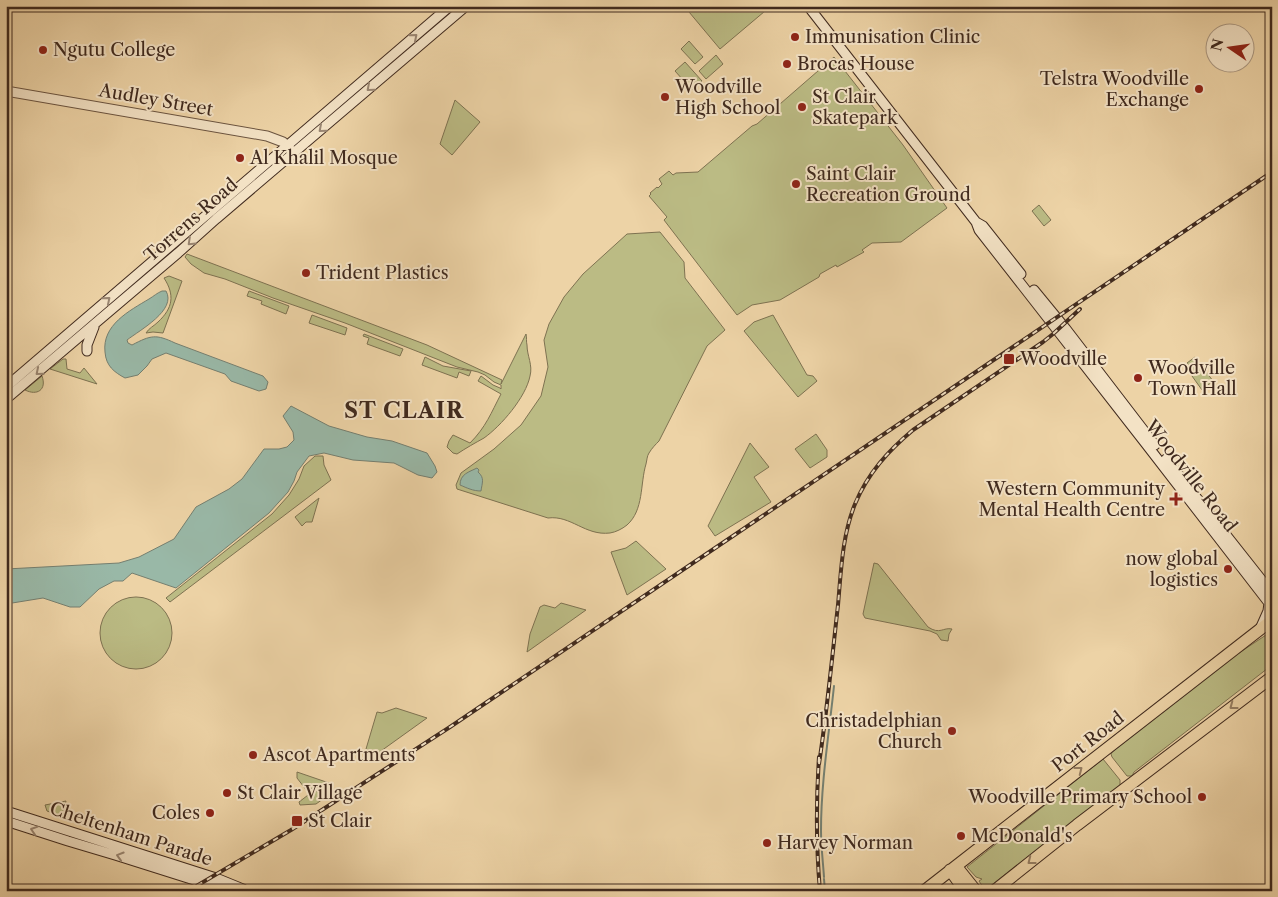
<svg xmlns="http://www.w3.org/2000/svg" width="1278" height="897" viewBox="0 0 1278 897" font-family="'Libre Caslon Text',serif">
<rect width="100%" height="100%" fill="#edd3a6"/>
<filter id="stains"><feTurbulence type="fractalNoise" baseFrequency=".004" numOctaves="4"/><feColorMatrix values="0 0 0 0 .2 0 0 0 0 .09 0 0 0 0 .02 0 0 0 .5 -.17"/></filter>
<radialGradient id="worn" r=".72"><stop offset=".6" stop-color="#630" stop-opacity="0"/><stop offset="1" stop-color="#630" stop-opacity=".3"/></radialGradient>
<path fill="#bbbb84" stroke="#7e7251" d="M684,6h87l-51,43z
M689,41l14,16 -8,7 -14,-15z
M716,55l7,9 -17,15 -7,-8z
M834,57l69,88 44,63 -46,34 -29,1 -10,7 2,2 -27,15 -1,-2 -16,9 -1,3 -39,23 -28,5 -15,10 -73,-95 3,-3 -18,-21 2,-2 -1,-1 7,-6 1,1 4,-4 -3,-5 10,-8 4,4 3,-2 22,-1 54,-46 5,-2z
M685,62l17,19 -10,9 -17,-19z
M455,100l25,22 -28,33 -12,-11z
M1039,205l12,15 -7,6 -12,-15z
M660,232l24,30 1,16 40,52 -18,16 -48,95c-3,3 -7,7 -10,12 -2,3 -2,7 -3,11 -6,20 -2,46 -19,61 -5,4 -11,7 -17,8 -25,3 -39,-18 -62,-15l-91,-29 -1,-4 5,-12 33,-24 27,-24 20,-29 7,-29 -4,-27 5,-16 15,-27 19,-23 44,-40z
M187,254l240,91 75,35 -1,4 25,-50c1,4 0,7 1,11 0,11 6,20 3,31 -4,21 -29,50 -46,62 -9,5 -18,10 -27,16l-4,-1 -6,-6 2,-6 4,-6 17,8c16,-16 21,-30 31,-49l-23,-13 3,-5 12,9 7,3 1,1v-4l-7,-3 -9,-7 -7,-3 -21,-5 -112,-44 -72,-25 -48,-19 -21,-6 -13,-9 -6,-7z
M169,276l13,5 -19,52 -10,-1 -7,1c3,-5 8,-7 12,-11 15,-14 17,-27 6,-44z
M249,291l40,15 -3,8 -25,-10 1,-3 -15,-5z
M312,315l35,13 -2,7 -36,-12z
M773,315l34,60 6,1 4,5 -19,16 -54,-66 10,-9z
M364,334l39,15 -3,7 -33,-12 2,-6 -6,-2z
M425,357l18,9 28,5 -2,5 -10,-4 -2,6 -35,-13z
M1195,357l18,24 -11,9 -10,-14 -3,-10 -2,-3z
M63,359h3l1,10 13,4 4,-5 13,16 -47,-15z
M42,376c5,14 -5,20 -17,14z
M816,434l11,16v7l-17,11 -15,-19z
M750,443l19,24 -15,10 17,25 -56,34 -7,-10z
M315,456h8l1,9 7,15 -161,122 -4,-4 106,-84 17,-19 10,-16 5,-13z
M319,498l-7,24h-6l-4,4 -7,-9z
M636,541l30,28 -39,26 -16,-43 15,-4z
M874,563l4,1 50,63c12,8 15,0 24,2l-3,5 -1,7 -7,-1 -4,-6 -7,-3 -65,-13 -2,-4z
M100 633a36 36 0 1 1 72 0a36 36 0 1 1-72 0Z
M561,603l25,7 -59,42 3,-18 10,-27 4,-2 11,3z
M1272,631v34l-138,107 -2,4h-5l-15,-19 -1,-3 2,-3 117,-92z
M396,708l31,10 -53,38 -2,-4 -6,-3 11,-37 5,1z
M1103,759l17,21v6l-135,104 -6,-9 3,-2 -6,-2 -9,-10z
M297,772l35,12c-8,4 -17,2 -25,7l-10,-13z
M327,790l3,4 -14,10 -16,1 -1,-3 13,-10z
M66,801l-2,9 -6,5 -11,-4 -2,-6z"/>
<path fill="#99b8a7" stroke="#757f70" d="M162,291h4c11,19 -26,39 -39,49l1,3 4,2c19,-10 24,-11 43,-2l88,33 5,6 -2,7 -7,2 -28,-10 -6,-7 -59,-21 -14,6 -5,7 -9,9 -13,3c-11,-6 -19,-12 -20,-26 -3,-27 24,-41 44,-53 5,-3 8,-6 13,-8z
M291,406l38,20 38,11 25,4 35,12 8,13 2,6 -5,6 -14,-3 -24,-12 -41,-3 -29,-7 -15,3 -12,16 -3,9 -6,11 -19,21 -93,75 -44,-15 -9,8h-9l-15,8 -19,18h-10l-27,-9 -37,6v-35l113,-6 20,-6 35,-18 22,-32 33,-18 13,-10 22,-30h15l8,-2 7,-7 -1,-8 -10,-16z
M477,468l2,2 -1,2c7,6 4,11 3,19 -8,0 -14,-3 -21,-6 0,-11 9,-13 17,-17z"/>
<g fill="none" stroke-linecap="round" stroke-linejoin="round">
<path stroke="#757f70" stroke-width="2" d="M824,877c-1,-15 -3,-31 -3,-46 0,-49 8,-97 13,-145
M824,879l1,12"/>
<defs>
<path id="tertiary" d="M6,91l261,45 16,6 11,11"/>
<path id="secondary" d="M808,6l168,216 3,8 167,214 126,163
M976,222l7,4 38,48
M1034,290l32,39 89,116
M87,351v-6l7,-18
M6,387l444,-381
M6,399l172,-146 38,-34 250,-213
M1166,459l106,134
M1260,629l8,-18 1,-8
M6,811l210,67 27,11 2,2
M6,821l62,20 47,14 114,36"/>
<path id="trunk" d="M956,866l20,25
M950,870l15,21
M924,891l348,-271
M994,891l83,-66 195,-148"/>
</defs>
<use href="#tertiary" stroke="#6b5440" stroke-width="11"/>
<use href="#secondary" stroke="#402a1e" stroke-width="11"/>
<use href="#trunk" stroke="#402a1e" stroke-width="13"/>
<use href="#tertiary" stroke="#f3e2c5" stroke-width="9"/>
<use href="#secondary" stroke="#f3e2c5" stroke-width="9"/>
<use href="#trunk" stroke="#edd3a6" stroke-width="11"/>
<defs>
<path id="rail" d="M819,757c-3,45 -3,89 1,134
M819,764c8,-53 13,-106 19,-159 3,-33 4,-69 17,-101 13,-31 33,-53 58,-74l130,-88 10,-8 27,-25
M188,891l103,-61 159,-103 822,-555"/>
</defs>
<use href="#rail" stroke="#402a1e" stroke-width="4"/>
<use href="#rail" stroke="#f3e2c5" stroke-width="2" stroke-dasharray="5.5" stroke-linecap="butt"/>
</g>
<defs><path id="oneway-chevron" d="M-2-3.5L2.5 0L-2 3.5" fill="none" stroke-width="1.6" stroke-linecap="round" stroke-linejoin="round" transform="scale(1.25)"/></defs>
<g stroke="#9a8672">
<use href="#oneway-chevron" transform="translate(414 37) rotate(-40)"/>
<use href="#oneway-chevron" transform="translate(370 88) rotate(139)"/>
<use href="#oneway-chevron" transform="translate(322 129) rotate(139)"/>
<use href="#oneway-chevron" transform="translate(191 242) rotate(137)"/>
<use href="#oneway-chevron" transform="translate(107 300) rotate(-40)"/>
<use href="#oneway-chevron" transform="translate(39 372) rotate(140)"/>
<use href="#oneway-chevron" transform="translate(34 830) rotate(-162)"/>
<use href="#oneway-chevron" transform="translate(120 856) rotate(-163)"/>
</g>
<g stroke="#967e62">
<use href="#oneway-chevron" transform="translate(1233 706) rotate(143)"/>
<use href="#oneway-chevron" transform="translate(1079 770) rotate(-38)"/>
<use href="#oneway-chevron" transform="translate(1031 861) rotate(142)"/>
</g>
<g fill="#8f2418" stroke="#f3e2c5" stroke-width="2">
<circle cx="795" cy="37" r="5"/>
<circle cx="43" cy="50" r="5"/>
<circle cx="787" cy="64" r="5"/>
<circle cx="1199" cy="89" r="5"/>
<circle cx="665" cy="97" r="5"/>
<circle cx="802" cy="107" r="5"/>
<circle cx="240" cy="158" r="5"/>
<circle cx="796" cy="184" r="5"/>
<circle cx="306" cy="273" r="5"/>
<rect x="1003" y="353" width="12" height="12" rx="2.5"/>
<circle cx="1138" cy="378" r="5"/>
<path d="M1173.5 491.5h5v5h5v5h-5v5h-5v-5h-5v-5h5z"/>
<circle cx="1228" cy="569" r="5"/>
<circle cx="952" cy="731" r="5"/>
<circle cx="253" cy="755" r="5"/>
<circle cx="227" cy="793" r="5"/>
<circle cx="1202" cy="797" r="5"/>
<circle cx="210" cy="813" r="5"/>
<rect x="291" y="815" width="12" height="12" rx="2.5"/>
<circle cx="961" cy="836" r="5"/>
<circle cx="767" cy="843" r="5"/>
</g>
<g text-anchor="middle" stroke-width="4" stroke-linejoin="round" paint-order="stroke">
<g font-size="18" fill="#402a1e" stroke="#f3e2c5" text-anchor="start">
<text x="805" y="43">Immunisation Clinic</text>
<text x="53" y="56">Ngutu College</text>
<text x="797" y="70">Brocas House</text>
<text x="1189" y="85" text-anchor="end">Telstra Woodville<tspan x="1189" dy="21">Exchange</tspan></text>
<text x="675" y="93">Woodville<tspan x="675" dy="21">High School</tspan></text>
<text x="812" y="103">St Clair<tspan x="812" dy="21">Skatepark</tspan></text>
<text x="250" y="164">Al Khalil Mosque</text>
<text x="806" y="180">Saint Clair<tspan x="806" dy="21">Recreation Ground</tspan></text>
<text x="316" y="279">Trident Plastics</text>
<text x="1020" y="365">Woodville</text>
<text x="1148" y="374">Woodville<tspan x="1148" dy="21">Town Hall</tspan></text>
<text x="1165" y="495" text-anchor="end">Western Community<tspan x="1165" dy="21">Mental Health Centre</tspan></text>
<text x="1218" y="565" text-anchor="end">now global<tspan x="1218" dy="21">logistics</tspan></text>
<text x="942" y="727" text-anchor="end">Christadelphian<tspan x="942" dy="21">Church</tspan></text>
<text x="263" y="761">Ascot Apartments</text>
<text x="237" y="799">St Clair Village</text>
<text x="1192" y="803" text-anchor="end">Woodville Primary School</text>
<text x="200" y="819" text-anchor="end">Coles</text>
<text x="308" y="827">St Clair</text>
<text x="971" y="842">McDonald's</text>
<text x="777" y="849">Harvey Norman</text>
</g>
<g font-size="18" fill="#402a1e" stroke="#f3e2c5">
<text transform="translate(156 100) rotate(10)" y="6">Audley Street</text>
<text transform="translate(191 220) rotate(-41)" y="6">Torrens Road</text>
<text transform="translate(1191 476) rotate(52)" y="6">Woodville Road</text>
<text transform="translate(1088 742) rotate(-38)" y="6">Port Road</text>
<text transform="translate(131 834) rotate(18)" y="6">Cheltenham Parade</text>
</g>
<g font-size="22" font-weight="bold" letter-spacing="1" fill="#402a1e" stroke="#f3e2c5">
<text x="404" y="418">ST CLAIR</text>
</g>
</g>
<rect width="1278" height="897" fill="none" stroke="#edd3a6" stroke-width="25"/>
<rect x="8" y="8" width="1263" height="882" fill="none" stroke="#402a1e" stroke-width="2.5"/>
<rect x="12" y="12" width="1253" height="872" fill="none" stroke="#402a1e"/>
<g transform="translate(1230 48) rotate(283)"><circle r="24" fill="#f3e2c5" stroke="#ab9882"/>
<path d="M0-4L9 19L0 12L-9 19Z" fill="#8f2418"/>
<text y="-8" font-size="14" font-weight="bold" text-anchor="middle" fill="#402a1e">N</text>
</g>
<rect width="100%" height="100%" filter="url(#stains)"/>
<rect width="100%" height="100%" fill="url(#worn)"/>
</svg>
